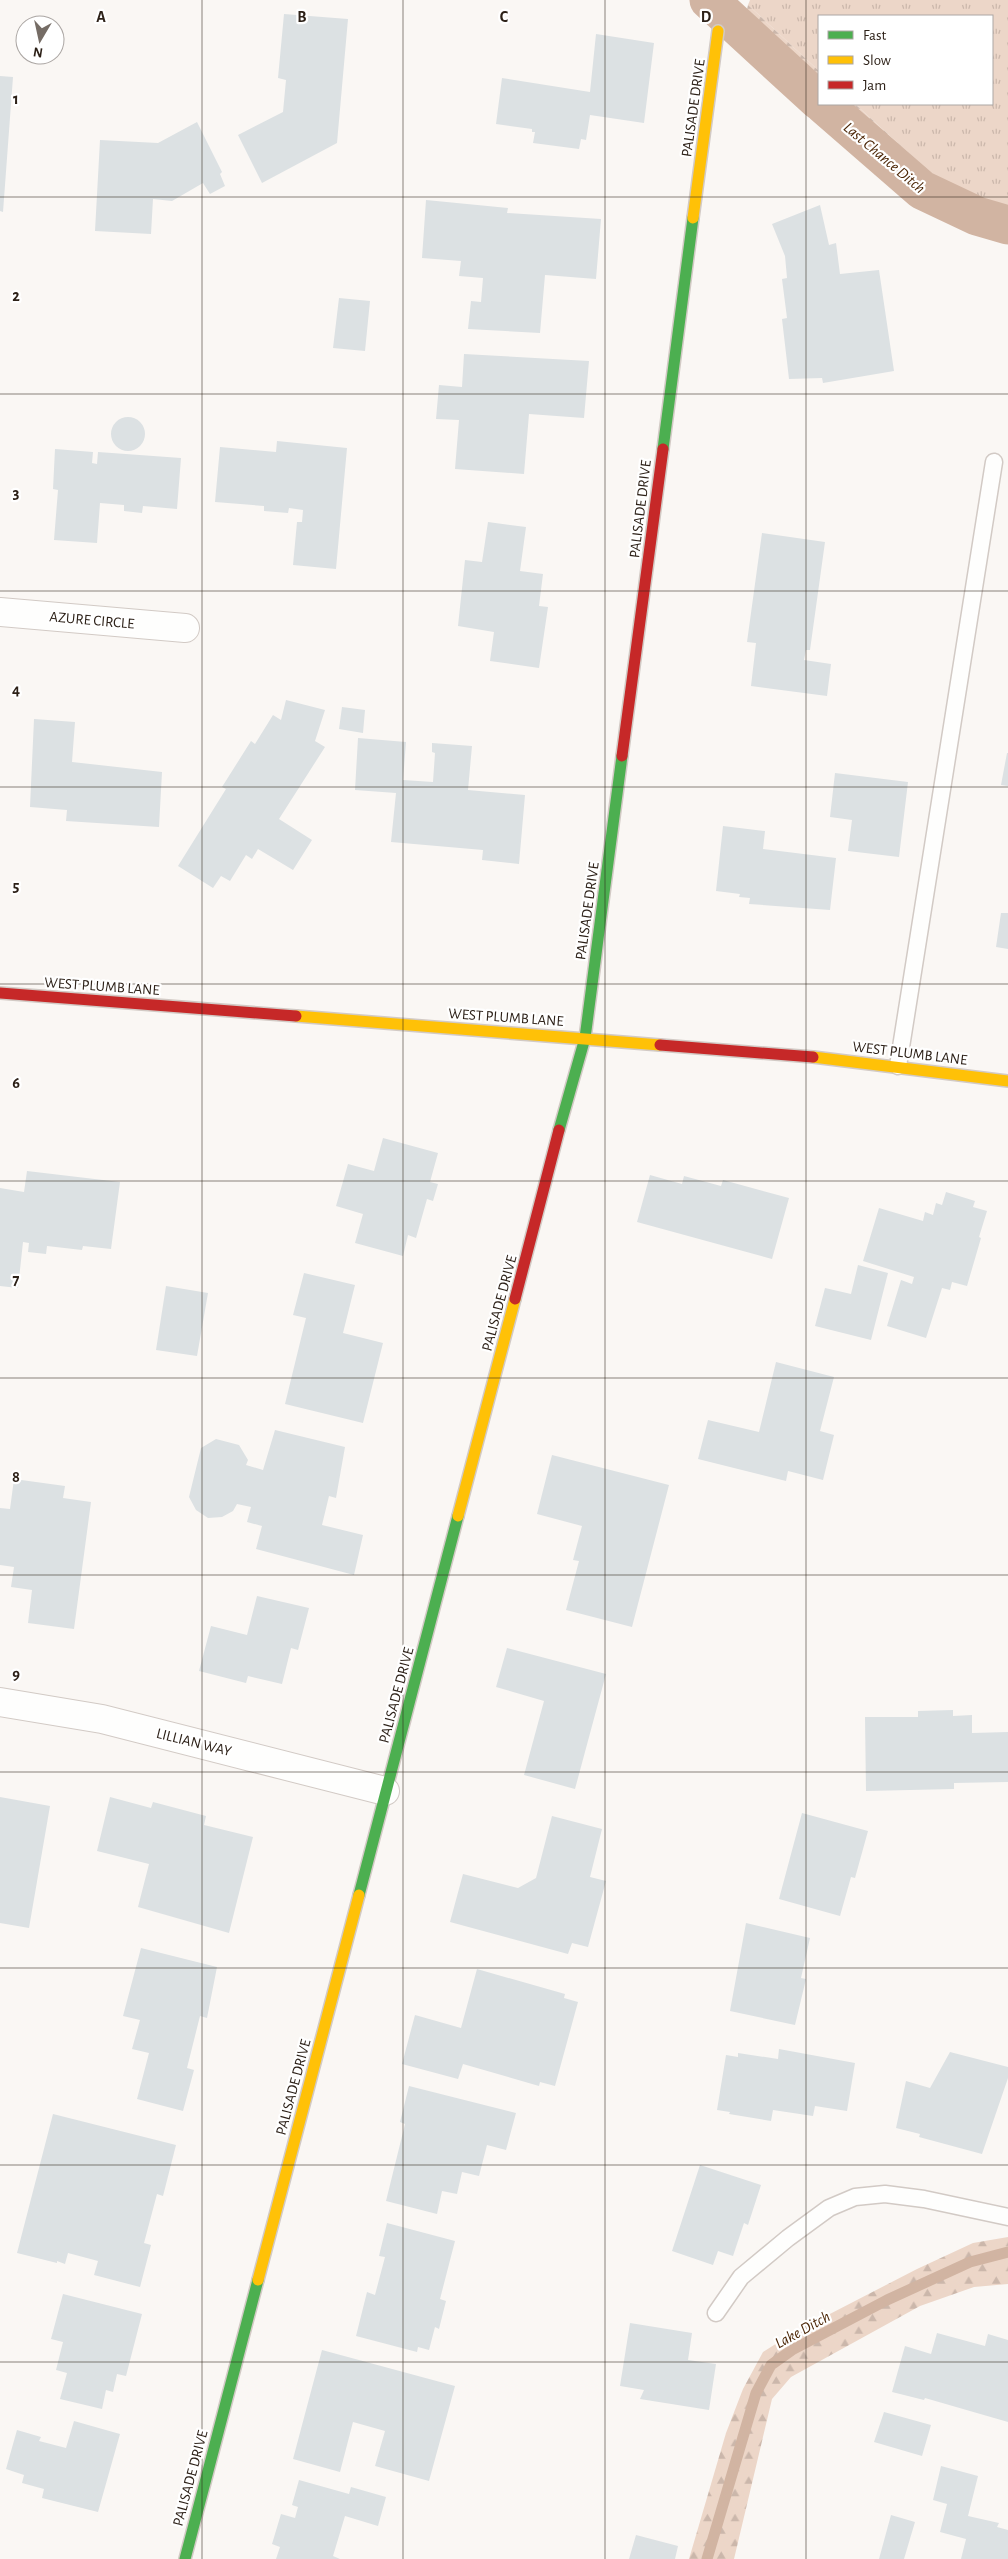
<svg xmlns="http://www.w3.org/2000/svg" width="1008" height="2559" viewBox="0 0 1008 2559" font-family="'Alegreya Sans',sans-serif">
<defs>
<pattern id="grass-tufts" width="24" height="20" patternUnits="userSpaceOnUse" patternTransform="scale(1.25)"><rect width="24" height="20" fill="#ecd6c8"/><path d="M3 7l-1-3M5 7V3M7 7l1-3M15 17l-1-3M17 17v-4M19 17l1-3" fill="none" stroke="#cbb7ab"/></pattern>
<pattern id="forest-firs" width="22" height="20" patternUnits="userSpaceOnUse" patternTransform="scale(1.25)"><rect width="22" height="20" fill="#ecd6c8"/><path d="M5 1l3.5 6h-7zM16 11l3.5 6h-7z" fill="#cbb7ab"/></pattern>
</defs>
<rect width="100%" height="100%" fill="#faf7f4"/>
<path fill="url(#grass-tufts)" d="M750,0h258v209l-73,-32 -80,-73h137v-88h-173v55l-71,-66z"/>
<path fill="url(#forest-firs)" d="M748,5l71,66v33h36l80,73 73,32v34l-88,-39 -151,-133 -29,-30z
M1008,2237v47l-34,3 -54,19 -129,71 -19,22 -38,160h-45l37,-126 17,-44 20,-37 30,-19 124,-64 56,-26z"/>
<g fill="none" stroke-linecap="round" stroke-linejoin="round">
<path stroke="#d1b4a2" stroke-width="11" d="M707,2559l49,-166 15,-28 21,-15 95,-50 83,-38 38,-10"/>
<path stroke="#d1b4a2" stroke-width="39" d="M709,0l110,101
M823,104l99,86 55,26 31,9"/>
</g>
<path fill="#dce1e3" d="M284,14l64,5 -11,124 -75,40 -24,-48 45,-23 3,-32 -8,-2z
M596,34l58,9 -10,80 -54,-8 -4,25 -5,-1 -2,10 -46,-6 2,-11h-3v-3l-36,-5 6,-46 88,14z
M0,76l13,1 -10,135 -3,-1z
M197,122l25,50 -2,2 5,12 -15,8 -7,-11 -31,18 -19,-2 -2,35 -56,-3 5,-91 58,3z
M426,200l82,8 -1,5 94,6 -5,60 -51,-4 -5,58 -72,-4 3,-28 10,1 2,-24 -24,-2 2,-15 -39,-3z
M820,205l9,40 7,-2 4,31 39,-4 15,101 -71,12 -1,-5 -33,1 -7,-60 5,-1 -5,-39 5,-1 -2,-22 -13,-32z
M339,298l31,3 -5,50 -32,-3z
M464,354l125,7 -5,57 -55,-4 -5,60 -69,-5 4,-49 -23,-1 3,-34 23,2z
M111 434a17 17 0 1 1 34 0a17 17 0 1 1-34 0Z
M277,441l70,7 -11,121 -43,-4 4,-43h5l1,-12 -14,-2 -1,5 -24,-2v-5l-49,-4 5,-55 56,5z
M55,449l38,3 -1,11 5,1 1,-12 83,6 -4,51 -34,-3 -1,7 -18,-2v-6l-24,-2 -3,40 -43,-3 4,-50 -5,-1z
M488,522l38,5 -6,44 23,3 -4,32 9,1 -9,61 -49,-7 4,-29 -36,-6 7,-66 17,2z
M762,533l63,9 -15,108h-4l-2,10 27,4 -4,32 -76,-10 5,-43 -9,-1z
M286,700l39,10 -10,31 10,6 -46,72 33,21 -19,30 -35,-21 -6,10 -6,-4 -16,26 -9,-5 -8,12 -35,-22 48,-77 -4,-2 29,-46 4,3 18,-29 8,5z
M342,707l23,3 -2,23 -24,-4z
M34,719l41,3 -3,40 90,10 -3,55 -93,-6 1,-11 -37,-3z
M358,738l48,4 -3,38 30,2 2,-29 -3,-1v-9l40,3 -4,44 57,5 -6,69 -37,-4 1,-10 -92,-8 5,-49 -41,-3z
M1007,753h1v33l-7,-1z
M835,773l73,9 -9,75 -51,-6 4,-31 -22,-3z
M723,826l42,5 -2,18 73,9 -6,52 -81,-6 1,-6 -11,-1 1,-3 -24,-3z
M1001,913h7v36l-12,-2z
M383,1138l55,15 -8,29 8,2 -5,17 -6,-2 -11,39 -8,-3 -5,21 -48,-13 8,-29 -27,-8 12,-42 26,7z
M27,1171l93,11 -9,67 -28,-3 -1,4 -35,-4 -1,8 -18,-2 1,-9 -6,-1 -5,46 -18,-2v-98l24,4z
M650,1175l32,9 2,-8 37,10 2,-6 66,18 -17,61 -135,-37z
M946,1192l29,9 -2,6 14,4 -8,26 2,1 -14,48 -15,-4 -2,8 -8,-2 -16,50 -39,-12 14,-46 11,4 2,-7 -51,-16 16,-53 44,13 2,-9 8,3 3,-12 6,2z
M858,1265l30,8 -17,67 -56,-14 10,-38 26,6z
M304,1273l51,12 -12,48 40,10 -20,80 -78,-19 21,-86 -13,-3z
M166,1286l42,7 -11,63 -41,-6z
M776,1362l58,15 -14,54 14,4 -11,45 -35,-9 -2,10 -88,-22 10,-39 51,12z
M275,1430l70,17 -9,51 -7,-2 -7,29 41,10 -9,40 -98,-26 6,-23 -15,-4 4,-15 -14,-3 -4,7 -11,6 -14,1 -12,-8 -7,-13 12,-49 15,-9 23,6 9,15 -2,5 17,5z
M552,1455l117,30 -37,142 -66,-17 13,-49 -6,-1 9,-34 -45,-12z
M14,1479l51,7 -2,12 28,4 -17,127 -46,-6 4,-33 -21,-3 3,-20 -14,-2v-57l10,1z
M257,1596l52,12 -11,42 -7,-2 -9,36 -34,-8 -2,7 -47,-12 12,-45 36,9z
M507,1648l99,26 -31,115 -51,-14 20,-74 -48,-14z
M953,1710v6l19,-1v18l36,-1v50l-54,1v6l-88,2 -1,-74h53v-6z
M0,1797l50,9 -21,122 -29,-5z
M110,1797l41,11 2,-6 53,14 -2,9 49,12 -24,96 -91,-26 11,-43 -52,-13z
M802,1813l66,18 -13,47 -4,-1 -11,39 -61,-17z
M552,1816l50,13 -12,48 16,4 -18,66 -16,-4 -4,11 -118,-32 13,-48 55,14 18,-10z
M746,1923l64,15 -9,40 5,1 -11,46 -65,-14z
M141,1948l76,19 -10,51 -7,-2 -13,52 7,2 -11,41 -46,-12 12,-46 -17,-4 8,-29 -17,-4z
M477,1969l88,25 -1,4 14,4 -23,84 -15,-4 -1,4 -76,-22 -5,15 -56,-15 13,-49 46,13z
M779,2049l76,14 -8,48 -32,-5 -2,10 -40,-6 -2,11 -42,-7 1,-2 -13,-2 9,-55 12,2v-4l40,6z
M950,2052l58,15v11l-26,76 -63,-17 1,-3 -24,-6 10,-47 24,7z
M409,2086l107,27 -10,37 -19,-5 -8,31 -17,-4 -5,22 -15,-3 -5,23 -51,-13 19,-77 -5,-2z
M53,2114l123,31 -13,51 -6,-2 -13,49 7,2 -11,42 -46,-12 4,-14 -30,-8 -3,11 -8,-3v2l-40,-10z
M700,2165l61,20 -13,40 -4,-2 -11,33 -15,-5 -5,14 -41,-14z
M387,2223l68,18 -15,58 6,2 -7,28 -4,-2 -6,23 -11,-3 -1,5 -61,-16 11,-44 8,3 10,-38 -6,-1z
M63,2294l79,20 -16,62 -9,-2 -4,18 -7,-2 -4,19 -42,-10 7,-26 -11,-3 7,-28 -12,-3z
M630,2323l62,10 -4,27 28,4 -7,46 -69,-11 4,-9 -24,-4z
M937,2333l48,13 3,-12 20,6v82l-83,-24 -1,2 -32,-8 13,-46 26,8z
M322,2350l133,36 -26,95 -54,-15 10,-35 -32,-9 -13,50 -47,-13z
M884,2412l47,13 -9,31 -48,-14z
M74,2421l46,13 -22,78 -56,-14 2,-9 -22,-6 2,-8 -18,-6 11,-39 24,7 -2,4 27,7z
M941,2466l37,10 -10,40 31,7 -2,4 11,3v29h-47l5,-20 -26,-7 7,-28 -14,-4z
M299,2480l50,14 2,-7 35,10 -8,29 -33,-10 -12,40 7,3h-64l4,-12 -8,-3 9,-30 14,4 3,-11 -6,-2z
M891,2515l24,7 -11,37h-25z
M636,2535l42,11 -3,13h-46z"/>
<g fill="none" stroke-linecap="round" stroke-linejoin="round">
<defs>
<path id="lane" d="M898,1066l96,-604
M716,2313l25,-36 47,-39 41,-30 26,-11 30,-3 39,5 84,18"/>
<path id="street" d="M0,612l185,16
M0,1702l102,17 283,72"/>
<path id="fast" d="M663,449l30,-231
M559,1130l26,-92 37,-282
M359,1895l99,-379
M185,2559l73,-279"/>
<path id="slow" d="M693,218l25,-187
M296,1016l364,29
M813,1057l195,24
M458,1516l57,-217
M258,2280l101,-385"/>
<path id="jam" d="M622,756l41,-307
M0,993l296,23
M660,1045l153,12
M515,1299l44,-169"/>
</defs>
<use href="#lane" stroke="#d2cac5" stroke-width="19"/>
<use href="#street" stroke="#d2cac5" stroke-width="30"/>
<use href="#fast" stroke="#d2cac5" stroke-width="14"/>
<use href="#slow" stroke="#d2cac5" stroke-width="14"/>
<use href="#jam" stroke="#d2cac5" stroke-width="14"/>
<use href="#lane" stroke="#fefefd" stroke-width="16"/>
<use href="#street" stroke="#fefefd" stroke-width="28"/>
<use href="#fast" stroke="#4caf50" stroke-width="11"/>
<use href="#slow" stroke="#ffc107" stroke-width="11"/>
<use href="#jam" stroke="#c62828" stroke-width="11"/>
</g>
<path fill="none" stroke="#2d2118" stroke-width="1" stroke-opacity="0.55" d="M202,0v2559M403,0v2559M605,0v2559M806,0v2559M0,197h1008M0,394h1008M0,591h1008M0,787h1008M0,984h1008M0,1181h1008M0,1378h1008M0,1575h1008M0,1772h1008M0,1968h1008M0,2165h1008M0,2362h1008"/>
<g text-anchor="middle" stroke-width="4.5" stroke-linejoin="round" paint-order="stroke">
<g font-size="15" fill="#2d2118" stroke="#fff">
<text transform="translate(693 108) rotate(-82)" y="5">PALISADE DRIVE</text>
<text transform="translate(640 509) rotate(-83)" y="5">PALISADE DRIVE</text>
<text transform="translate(92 620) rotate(5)" y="5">AZURE CIRCLE</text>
<text transform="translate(587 911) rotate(-82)" y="5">PALISADE DRIVE</text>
<text transform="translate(102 986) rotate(4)" y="5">WEST PLUMB LANE</text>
<text transform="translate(506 1017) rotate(4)" y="5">WEST PLUMB LANE</text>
<text transform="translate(910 1053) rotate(7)" y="5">WEST PLUMB LANE</text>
<text transform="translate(499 1303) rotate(-75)" y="5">PALISADE DRIVE</text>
<text transform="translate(396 1695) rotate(-75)" y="5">PALISADE DRIVE</text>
<text transform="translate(194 1742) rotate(14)" y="5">LILLIAN WAY</text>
<text transform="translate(293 2087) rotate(-75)" y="5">PALISADE DRIVE</text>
<text transform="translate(190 2478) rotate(-75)" y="5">PALISADE DRIVE</text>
</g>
<g font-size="16" font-style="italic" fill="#4c2606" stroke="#fff">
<text transform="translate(885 157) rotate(40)" y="6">Last Chance Ditch</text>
<text transform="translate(802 2329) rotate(-29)" y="6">Lake Ditch</text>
</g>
</g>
<g font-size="16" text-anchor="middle" font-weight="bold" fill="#2d2118" stroke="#fff" stroke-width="4.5" stroke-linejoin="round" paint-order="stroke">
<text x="101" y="22">A</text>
<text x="302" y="22">B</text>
<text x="504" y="22">C</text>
<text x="706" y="22">D</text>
<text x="16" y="104">1</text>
<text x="16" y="301">2</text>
<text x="16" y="498">3</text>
<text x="16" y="695">4</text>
<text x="16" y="891">5</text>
<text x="16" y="1088">6</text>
<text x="16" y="1285">7</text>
<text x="16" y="1482">8</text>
<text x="16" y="1679">9</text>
</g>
<rect x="818" y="15" width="175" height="90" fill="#ffffff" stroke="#aba6a3"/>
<rect x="828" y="31" width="25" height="8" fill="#4caf50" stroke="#aba6a3"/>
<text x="863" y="40" font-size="15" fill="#2d2118">Fast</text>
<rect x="828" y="56" width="25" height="8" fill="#ffc107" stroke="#aba6a3"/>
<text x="863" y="65" font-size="15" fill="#2d2118">Slow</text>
<rect x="828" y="81" width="25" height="8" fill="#c62828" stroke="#aba6a3"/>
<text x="863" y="90" font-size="15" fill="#2d2118">Jam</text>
<g transform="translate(40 40) rotate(189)"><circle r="24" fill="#ffffff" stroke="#aba6a3"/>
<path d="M0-4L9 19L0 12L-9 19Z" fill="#756c65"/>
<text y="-8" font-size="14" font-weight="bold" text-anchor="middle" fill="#2d2118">N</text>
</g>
</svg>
